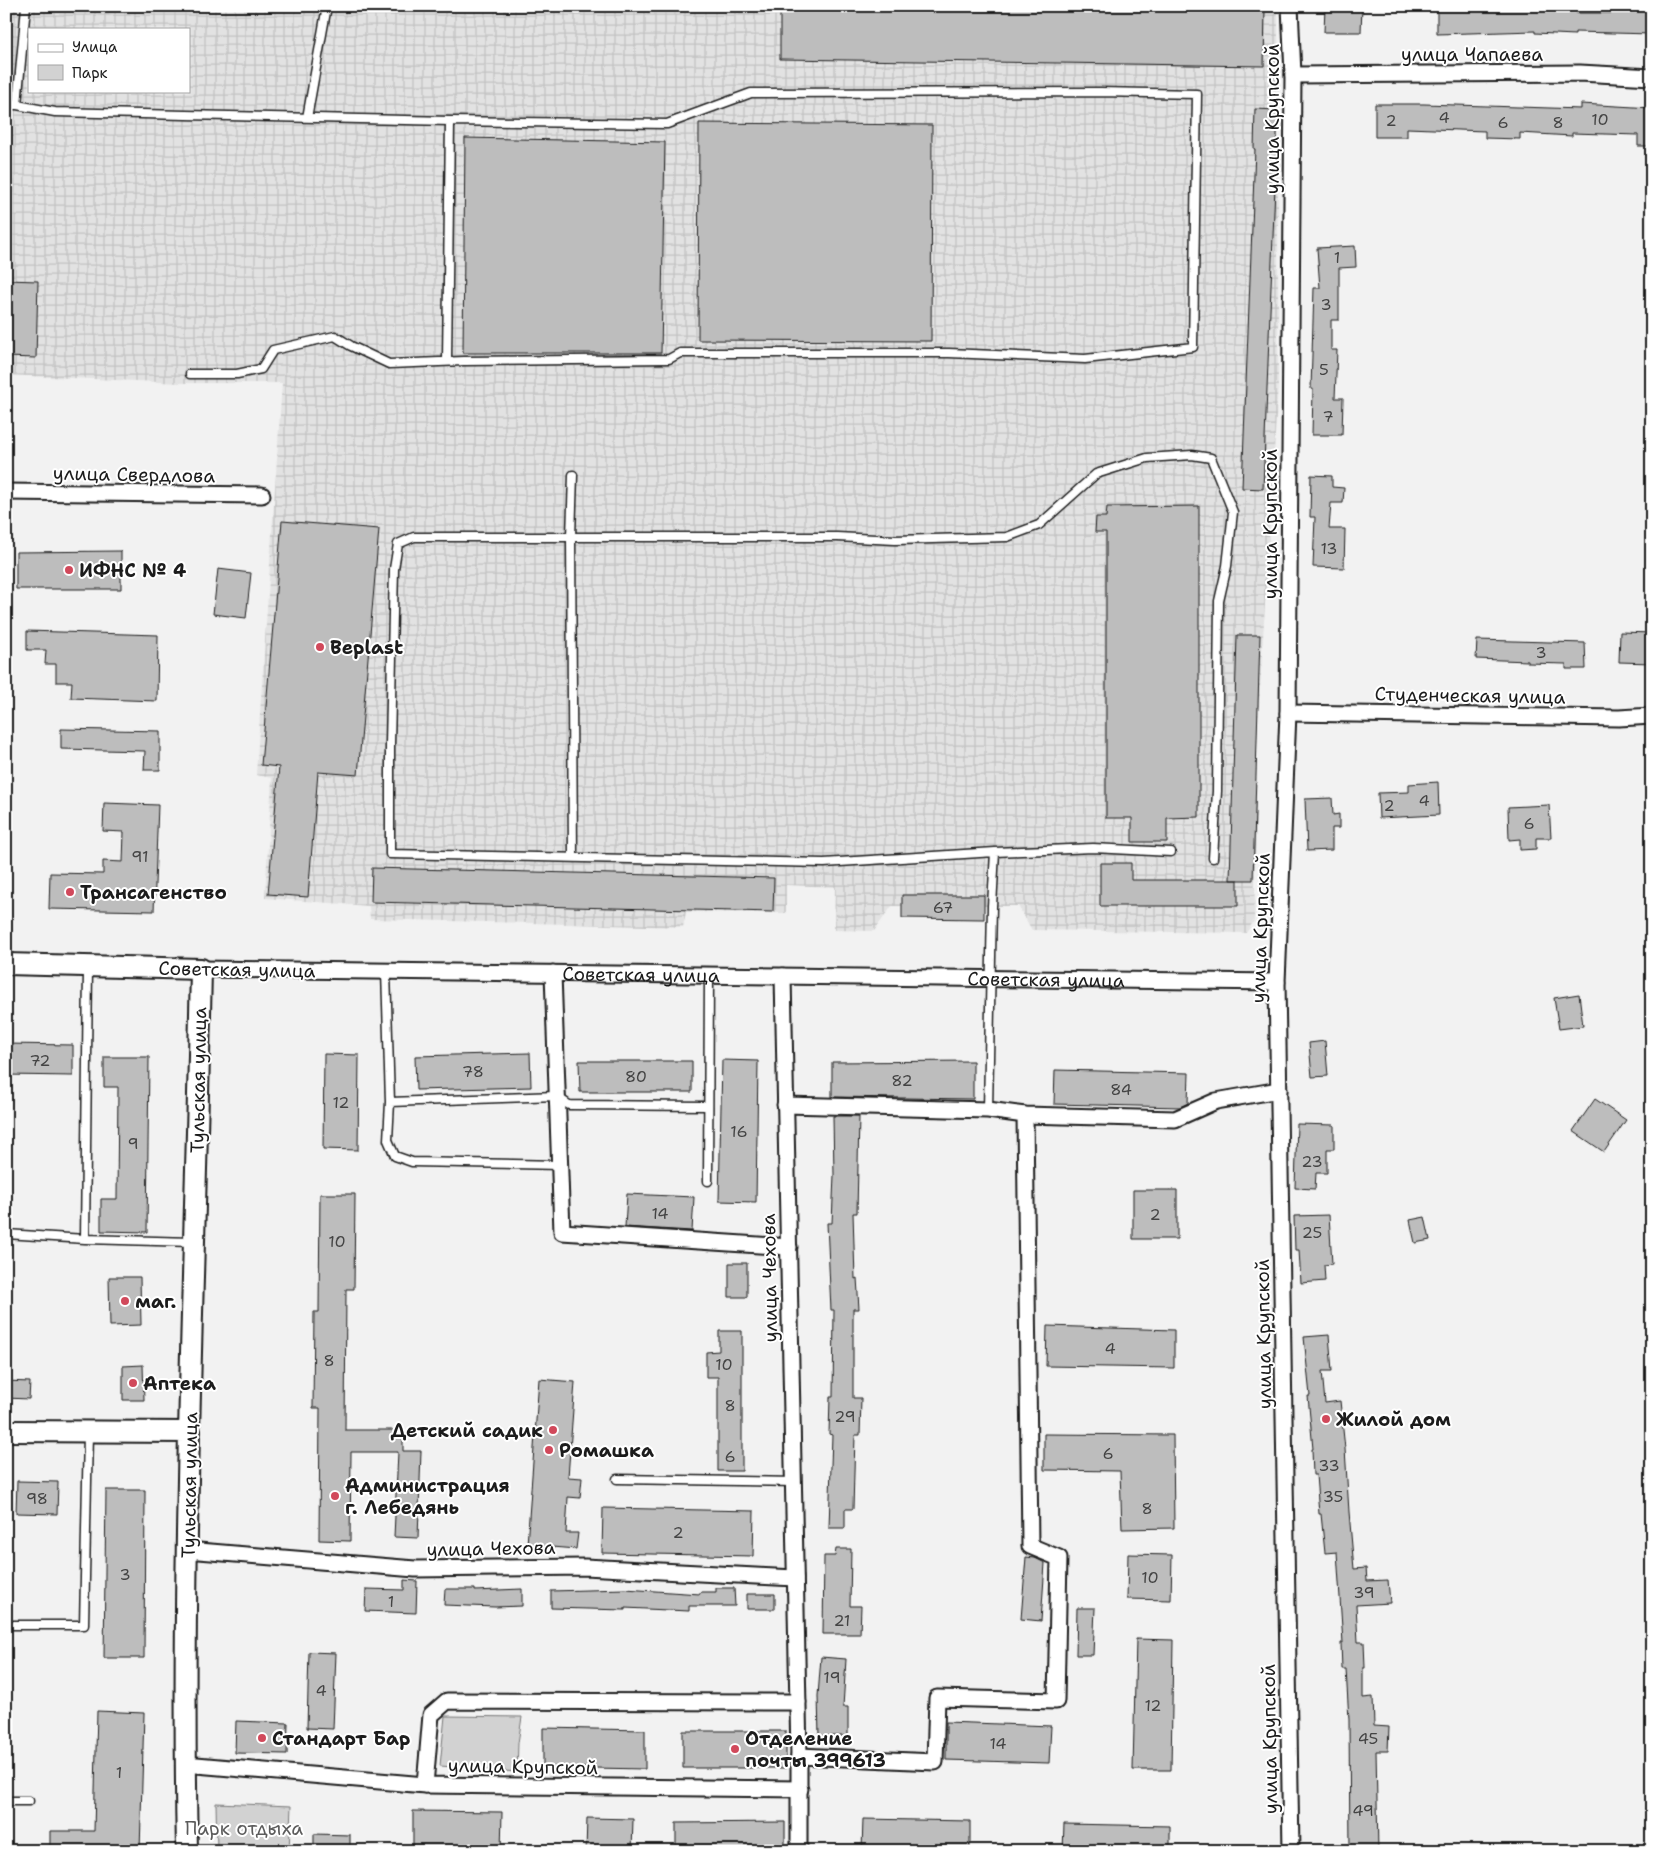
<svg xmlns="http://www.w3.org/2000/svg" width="1658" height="1857" viewBox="0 0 1658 1857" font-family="'Shantell Sans',sans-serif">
<defs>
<pattern id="industrial-grid" width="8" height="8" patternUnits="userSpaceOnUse" patternTransform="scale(1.25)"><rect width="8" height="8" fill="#e2e2e2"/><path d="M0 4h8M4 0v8" fill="none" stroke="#c1c1c1"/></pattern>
</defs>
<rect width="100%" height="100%" fill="#f2f2f2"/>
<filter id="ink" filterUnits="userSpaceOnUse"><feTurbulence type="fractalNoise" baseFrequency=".02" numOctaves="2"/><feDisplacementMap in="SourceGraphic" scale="10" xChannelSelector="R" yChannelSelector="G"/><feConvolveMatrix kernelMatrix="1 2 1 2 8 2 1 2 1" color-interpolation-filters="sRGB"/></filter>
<g filter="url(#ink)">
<path fill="url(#industrial-grid)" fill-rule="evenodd" d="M6,6h1272v377l-21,357 -3,181 -8,12 -214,-3 -14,-24h-126l-18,25 -40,-1 1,-43 -49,-2v28l-100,-1 -3,15 -313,-8 -1,-13 -104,-8 7,-120 -16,-3 26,-392h-102l-174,-8zM29,29h160v62h-160z"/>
<path fill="#d2d2d2" stroke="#777" d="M445,1716l77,1 -4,26 -1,29 -77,-6z
M216,1803l75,3 -2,45h-72z"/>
<path fill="#bdbdbd" stroke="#1c1c1c" d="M780,6h485l-1,60 -484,-7z
M1325,6h37l-1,26h-37z
M1437,6l97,2v-2h42v7h53v-7h23v28l-77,-2v3l-40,-2v-2l-98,3z
M1375,104h49l157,5v-5l71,4v38h-14v-11l-66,-2v3l-52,-3v6l-35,-1v-7l-78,-3v9h-32z
M1255,109l23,1 -15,379 -21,-1 13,-339h-1z
M699,123l233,2 -1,216 -233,-1z
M465,138l200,4 -4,211h-198z
M1355,246l1,21 -17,1v52h-8v30h6l-2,48h8l-1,37h-30l1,-46h-2l3,-101h6l-3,-40z
M6,280l32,1 -2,77 -30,-1z
M1311,475l21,1v11l12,1 -1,15h-12l-2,26h16l-1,39 -31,-1 2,-50h-5z
M1199,506v311l-32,1v24h-35v-24h-26v-286h-11l1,-15h10l1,-10z
M282,521l97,8 -21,246 -40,-3 -10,125 -40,-3 11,-127 -18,-2z
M121,551v38h-105v-37z
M218,569l33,4 -5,45 -33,-4z
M27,631l131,4 -1,66 -86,-3 1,-16h-16v-18h-11l1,-14h-19z
M1620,632l32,1v30l-33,-1z
M1237,635h23l-7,245h-23z
M1477,640l108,3 1,26h-20v-5l-38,-1v-2l-52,-2z
M61,729l99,2v39h-16l1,-19 -84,-2z
M1438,782l1,33 -60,3 -1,-25 31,-1v-8z
M1332,798l1,17 6,-1v14h-7v22l-25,1 -2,-52z
M104,803l54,2 -4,106 -105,-2 1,-36 53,1v-13l20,1 1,-30 -21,-1z
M1549,805l2,33h-15v11l-16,1v-11l-11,1 -1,-33z
M1100,863h31v17h107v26h-138z
M372,868l402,10 -1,34 -402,-10z
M902,895h82v24l-82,-1z
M1579,994l4,32 -24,3 -5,-31z
M1325,1041l3,35 -16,1 -3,-34z
M6,1044l67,1v31l-67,-1z
M530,1053l1,34 -115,3 -1,-34z
M324,1054l35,1 -1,95 -35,-1z
M104,1057h45l-2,175 -46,-1v-32h16l1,-112h-14z
M722,1060l36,1 -2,141 -37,-1z
M579,1061h113v31h-112z
M973,1061v38l-141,-2v-35z
M1055,1070l134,3 -1,30 -8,4 -126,-3z
M1595,1099l31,21 -22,32 -31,-21z
M833,1116h26l-2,97h-4l2,66 2,-1 2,31h-6v89h8l-1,37h-5l-2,74h-8v19h-16l3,-93 -3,-1 1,-37h3l1,-87h-3l-4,-87h5l2,-48z
M1297,1124l37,1v24h-7v24h-11l-1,16 -20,-1z
M1133,1190h44v49h-44z
M320,1194h35l-1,95h-8l-1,141h58v21h18l-3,87 -24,-1 4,-85h-47l-1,89 -31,-1 1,-132h-7l1,-96h5z
M627,1194l67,3 -2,34 -67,-4z
M1329,1215l3,49 -8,1 1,16 -24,2 -2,-33h-4l-1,-34z
M1425,1217l5,23 -15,3 -5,-23z
M729,1263h18v34h-18z
M109,1277h31l1,48 -31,1z
M1047,1326l127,4v38l-128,-2z
M719,1331h23v140h-24v-94h-12v-25l13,-1z
M1329,1335l3,36h-10l3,32 15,-2 5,48 4,63 5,57 12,-1 1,13 21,-1 2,23 -34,2 2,37h6l1,26h-2v30l10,-1 1,29 15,1 -1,24h-12l2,100h-28l-1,-131 -3,-51h-4l-1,-26h2l-6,-91 -12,1 -4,-39h-2l-3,-39h-3l-1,-26h1l-5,-53h2l-6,-59z
M143,1365l1,35h-21v-34z
M539,1379l36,3 -7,95 14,1 -2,20 -12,-1 -2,36h12l-2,16 -49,-4z
M6,1381l24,1 -1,17 -23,-1z
M1044,1434l129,1 1,93 -52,1 -2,-58 -76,-1z
M17,1481l41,1 -1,32 -41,-1z
M106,1490h39l-1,168h-40z
M603,1508l151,3 -1,45 -151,-3z
M836,1549h15l-1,57h11l-1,28h-37l1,-78h11z
M1128,1554l44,1 -1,45 -44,-1z
M1026,1557l9,1 10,5 -4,58 -20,-2z
M404,1580l13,1 -1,32 -51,-2 1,-22 38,1z
M716,1588h18l1,18h-46v5l-64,-3v2l-74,-2v-17l74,-2 75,5v-2h16z
M445,1589h30v2l47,-2v17l-27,1 -51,-2z
M747,1594h28v15h-28z
M1077,1608h18l-2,47h-17z
M1136,1639l37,1 -2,130h-38z
M309,1652l27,1 -3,76 -26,-1z
M821,1657l25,2 -3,48h5v29h-29l-1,-40z
M97,1711l47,2 -4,138h-90v-20h44z
M236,1721l52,2 -1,31 -52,-1z
M946,1722l105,4 -2,37 -103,-3z
M543,1728l102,2v39l-102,-2z
M683,1731h103v37h-103z
M413,1811l89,1 -1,39h-88z
M587,1818l46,1 -1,32h-46z
M863,1819l107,2v30h-108z
M785,1822v29h-109v-28z
M1064,1824l106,2v25h-107z
M314,1834l36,1v16h-36z"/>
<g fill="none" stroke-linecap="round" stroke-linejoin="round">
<defs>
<path id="lane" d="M6,105h11l9,-99
M17,105l38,7 395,9 217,3 84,-31 349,-1 97,2 -4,253 -108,12 -136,-6h-269l-11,6 -205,2 -75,3 -38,-18 -16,-10 -62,14 -12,19 -24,5h-47
M307,118l20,-112
M447,361l3,-240
M573,475l-2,62 2,320
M1171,852l-78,-4 -98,4 -171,11 -434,-9v-110l4,-175 4,-25 16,-7h423l58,3 112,-3 32,-12 57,-51 51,-16 45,-3 19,3 22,54 -6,54 -8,35 -2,190 -4,67
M88,968l-3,271 107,3
M386,971l4,131 -2,38 7,16 17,6 147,3
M390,1102l166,-6 13,9 139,1
M988,1110l4,-204 3,-54
M708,1181l1,-206
M6,1234l79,5
M617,1479l177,3
M6,1625h78l4,-192
M6,1801h23"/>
<g id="street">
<path d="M1290,6l3,69 -5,638 -11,269 14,869"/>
<path d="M1293,75l287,-2 72,4"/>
<path d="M6,492l256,3"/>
<path d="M1288,713l331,5 33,-2"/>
<path id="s1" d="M201,969l1076,13"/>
<path d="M553,973l9,259 227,15"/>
<path d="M783,976l16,780v95"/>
<path d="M785,1105l203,5 37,5 150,4 41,-18 63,-11"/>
<path d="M187,1550l228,19 170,-2 210,11"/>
<path d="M799,1756l136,6 2,-64 119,3 3,-143 -29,-12 -5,-431"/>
<path d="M185,1764l240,21 375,4"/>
<path d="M425,1785l6,-70 16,-14 351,1"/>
</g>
<path id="secondary" d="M6,964l195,5c-6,294 -20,588 -14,882
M6,1431l184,1"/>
</defs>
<use href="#lane" stroke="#1c1c1c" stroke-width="11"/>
<use href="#street" stroke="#1c1c1c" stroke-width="19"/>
<use href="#secondary" stroke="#1c1c1c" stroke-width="24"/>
<use href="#lane" stroke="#fff" stroke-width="8"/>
<use href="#street" stroke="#fff" stroke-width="15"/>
<use href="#secondary" stroke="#fff" stroke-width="20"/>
</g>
</g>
<g fill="#d1495b" stroke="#fff" stroke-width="2">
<circle cx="69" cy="570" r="5"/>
<circle cx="320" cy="647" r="5"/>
<circle cx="70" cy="892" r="5"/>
<circle cx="125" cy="1301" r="5"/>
<circle cx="133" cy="1383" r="5"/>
<circle cx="1326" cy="1419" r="5"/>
<circle cx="553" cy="1430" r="5"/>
<circle cx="549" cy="1450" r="5"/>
<circle cx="335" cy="1496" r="5"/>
<circle cx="262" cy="1738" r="5"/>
<circle cx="735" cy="1749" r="5"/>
</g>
<g text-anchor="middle" stroke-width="4" stroke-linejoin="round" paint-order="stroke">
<g font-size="16" fill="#444">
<text x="1444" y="123">4</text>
<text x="1600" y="125">10</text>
<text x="1391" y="126">2</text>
<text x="1503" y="128">6</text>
<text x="1558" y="128">8</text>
<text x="1337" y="263">1</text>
<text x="1326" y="310">3</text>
<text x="1324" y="375">5</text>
<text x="1328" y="422">7</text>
<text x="1329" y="554">13</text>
<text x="1541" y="658">3</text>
<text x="1424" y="806">4</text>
<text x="1389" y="811">2</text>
<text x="1529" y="829">6</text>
<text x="140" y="862">91</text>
<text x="943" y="913">67</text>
<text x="40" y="1066">72</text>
<text x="473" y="1077">78</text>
<text x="636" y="1082">80</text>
<text x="902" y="1086">82</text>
<text x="1121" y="1095">84</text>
<text x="341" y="1108">12</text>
<text x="739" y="1137">16</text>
<text x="133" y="1149">9</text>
<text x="1312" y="1167">23</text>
<text x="660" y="1219">14</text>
<text x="1155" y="1220">2</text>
<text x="1312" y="1238">25</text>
<text x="337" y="1247">10</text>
<text x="1110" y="1354">4</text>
<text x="329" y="1366">8</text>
<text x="724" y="1370">10</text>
<text x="730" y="1411">8</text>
<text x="845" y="1422">29</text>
<text x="1108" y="1459">6</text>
<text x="730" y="1462">6</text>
<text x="1329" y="1471">33</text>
<text x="1333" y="1502">35</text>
<text x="37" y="1504">98</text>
<text x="1147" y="1514">8</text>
<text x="678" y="1538">2</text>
<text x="125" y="1580">3</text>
<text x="1150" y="1583">10</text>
<text x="1364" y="1598">39</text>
<text x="391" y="1607">1</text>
<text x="842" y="1626">21</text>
<text x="832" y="1683">19</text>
<text x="321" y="1696">4</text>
<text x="1153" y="1711">12</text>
<text x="1368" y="1744">45</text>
<text x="998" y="1749">14</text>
<text x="119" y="1778">1</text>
<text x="1363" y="1816">49</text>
</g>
<g font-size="19" fill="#1c1c1c" stroke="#fff">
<text x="1472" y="61">улица Чапаева</text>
<text transform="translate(1272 119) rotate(-90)" y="7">улица Крупской</text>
<text transform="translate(134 474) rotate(1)" y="7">улица Свердлова</text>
<text transform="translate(1270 524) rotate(-90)" y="7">улица Крупской</text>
<text transform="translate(1470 695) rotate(1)" y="7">Студенческая улица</text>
<text transform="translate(1260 928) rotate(-88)" y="7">улица Крупской</text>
<text transform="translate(237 969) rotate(1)" y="7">Советская улица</text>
<text dy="7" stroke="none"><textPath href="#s1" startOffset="440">Советская улица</textPath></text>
<text dy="7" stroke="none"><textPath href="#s1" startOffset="845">Советская улица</textPath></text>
<text transform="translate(198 1080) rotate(-89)" y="7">Тульская улица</text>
<text transform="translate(769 1278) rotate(-91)" y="7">улица Чехова</text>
<text transform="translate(1263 1334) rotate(-91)" y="7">улица Крупской</text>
<text transform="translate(189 1485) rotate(-89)" y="7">Тульская улица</text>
<text transform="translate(491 1548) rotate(-1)" y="7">улица Чехова</text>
<text transform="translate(1269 1739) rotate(-91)" y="7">улица Крупской</text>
<text transform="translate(523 1766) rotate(1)" y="7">улица Крупской</text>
</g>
<g font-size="19" font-weight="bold" fill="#1c1c1c" stroke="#fff" text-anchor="start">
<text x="79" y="577">ИФНС № 4</text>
<text x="330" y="654">Beplast</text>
<text x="80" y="899">Трансагенство</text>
<text x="135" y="1308">маг.</text>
<text x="143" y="1390">Аптека</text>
<text x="1336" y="1426">Жилой дом</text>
<text x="543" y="1437" text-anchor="end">Детский садик</text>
<text x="559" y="1457">Ромашка</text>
<text x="345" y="1492">Администрация<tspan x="345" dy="22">г. Лебедянь</tspan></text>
<text x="272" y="1745">Стандарт Бар</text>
<text x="745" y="1745">Отделение<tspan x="745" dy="22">почты 399613</tspan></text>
</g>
<g font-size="19" fill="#5c5c5c" stroke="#fff">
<text x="244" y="1835">Парк отдыха</text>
</g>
</g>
<rect width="1658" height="1857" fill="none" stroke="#fff" stroke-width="25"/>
<rect x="12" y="12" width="1633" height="1832" fill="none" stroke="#1c1c1c" stroke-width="2" filter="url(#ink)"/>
<rect x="28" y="28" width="162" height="65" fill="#ffffff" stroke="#a4a4a4"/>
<rect x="38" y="44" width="25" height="8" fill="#ffffff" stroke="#a4a4a4"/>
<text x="72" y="52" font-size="15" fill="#1c1c1c">Улица</text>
<rect x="38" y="65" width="25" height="15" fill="#d2d2d2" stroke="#a4a4a4"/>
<text x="72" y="78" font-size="15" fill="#1c1c1c">Парк</text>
</svg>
